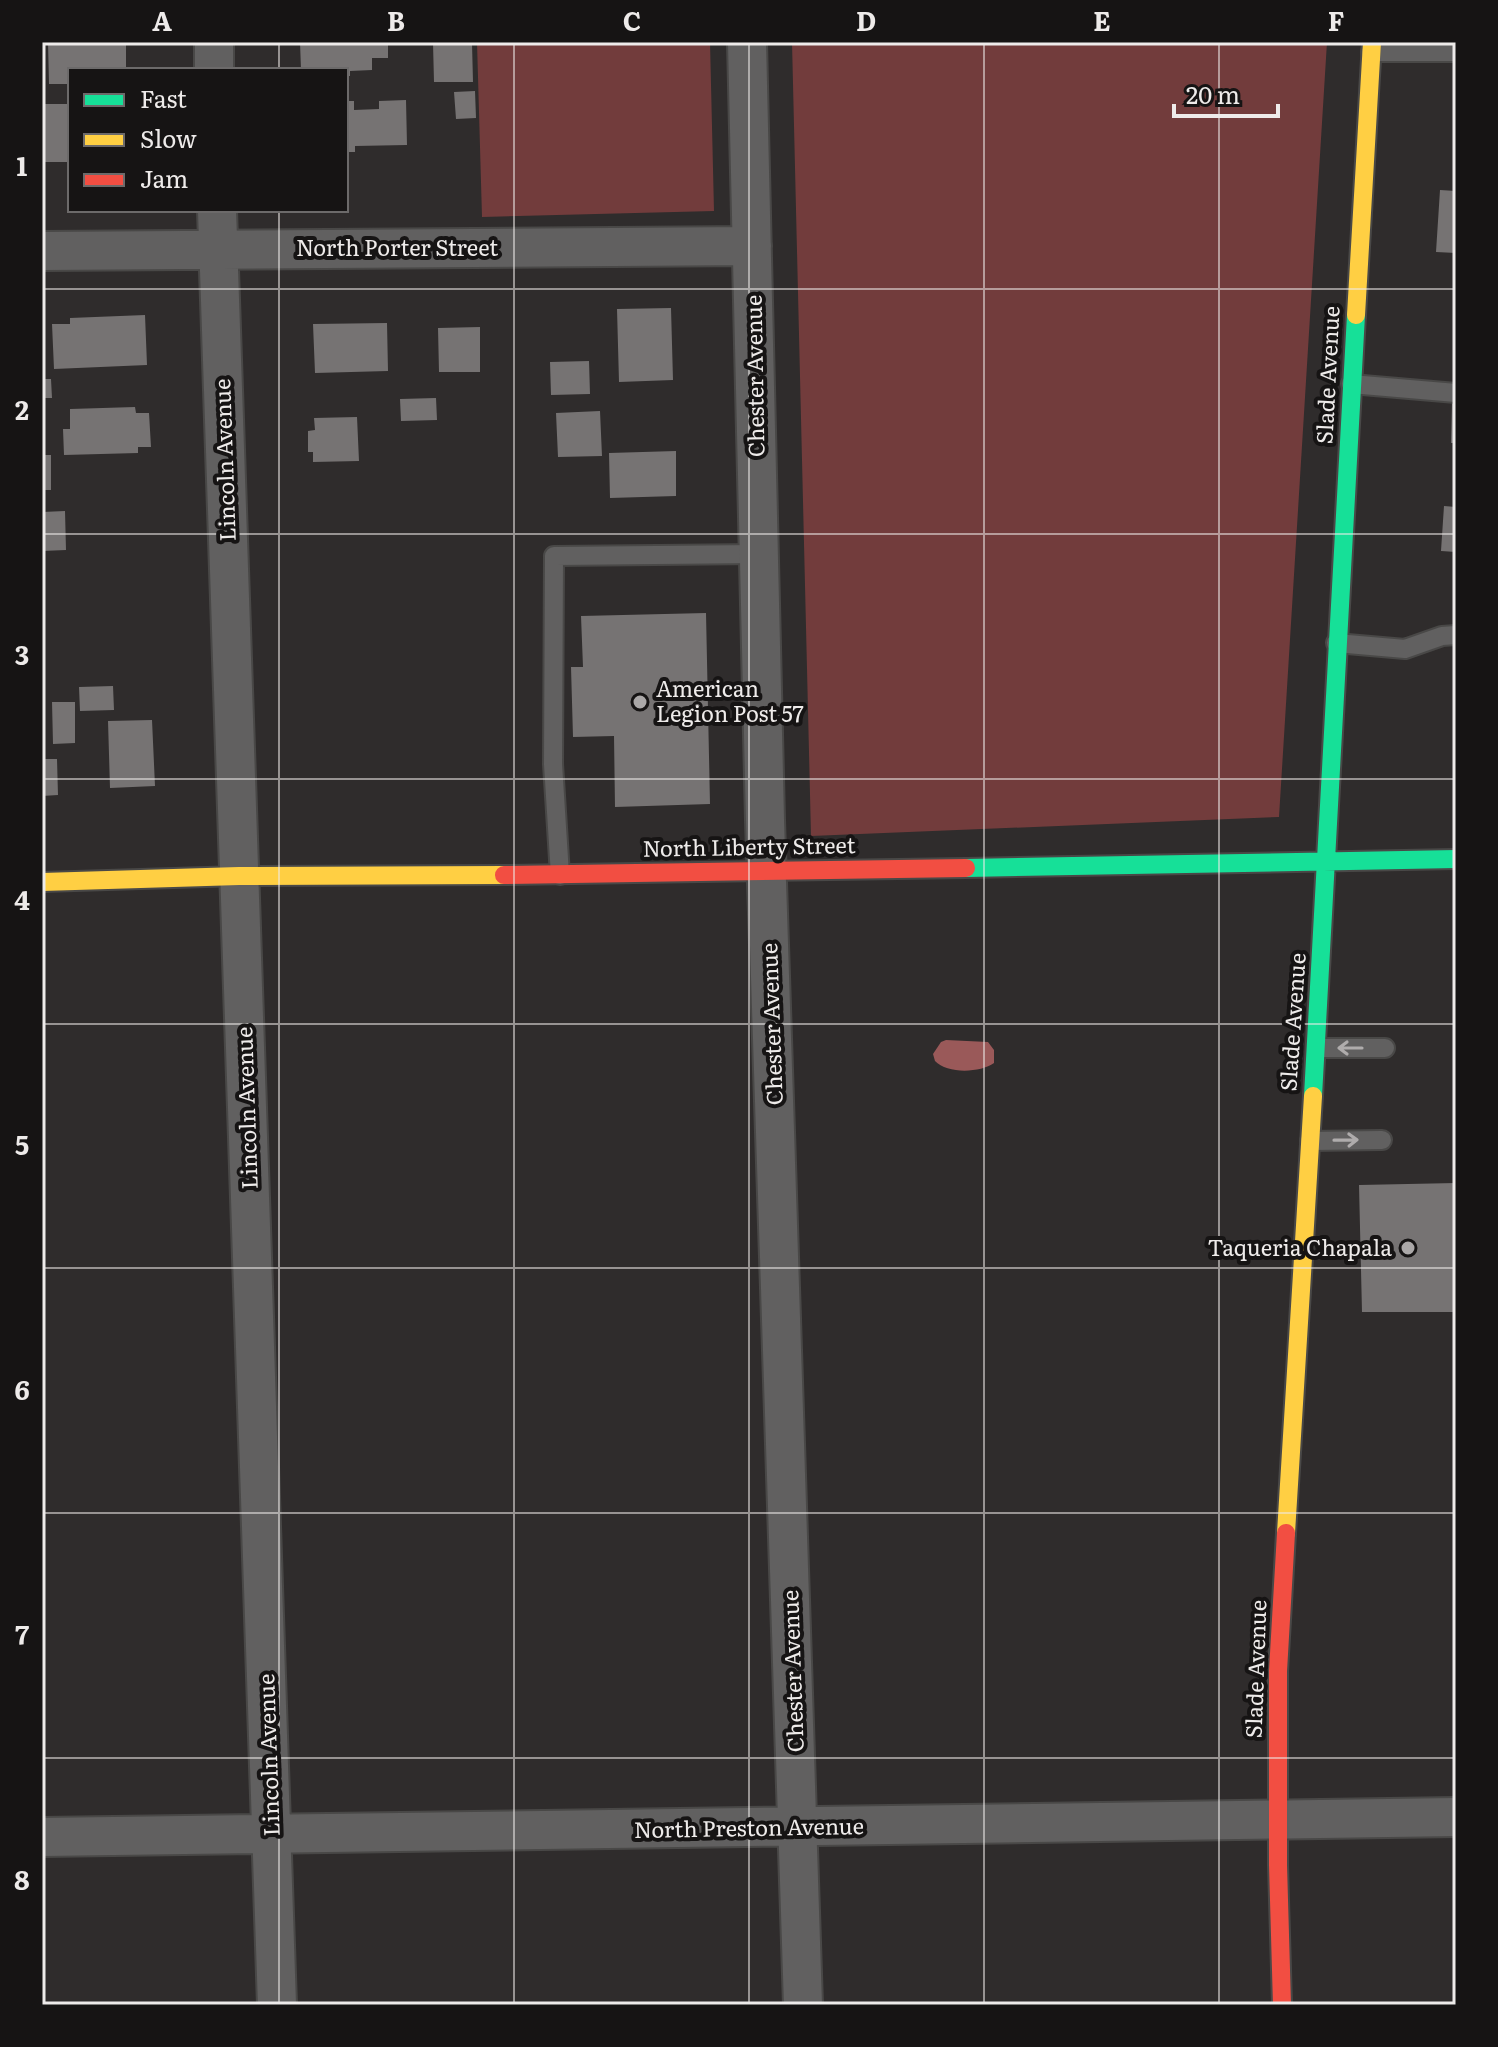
<svg xmlns="http://www.w3.org/2000/svg" width="1498" height="2047" viewBox="0 0 1498 2047" font-family="Literata,serif">
<rect width="100%" height="100%" fill="#2f2c2c"/>
<path fill="#723c3c" d="M477,42h233l4,169 -232,6z
M792,42h535l-48,775 -468,19z"/>
<path fill="#9a5959" d="M946,1040l42,2 6,8v13c-14,10 -47,11 -59,-2l-2,-7 8,-12z"/>
<path fill="#767373" d="M48,42h78v28h-56v14h-21z
M300,42h88v16h-16v12l-22,1v5h-4v-6h-45z
M433,43h39l1,39h-39z
M475,91l1,27 -20,1 -2,-27z
M406,100l1,45 -52,1v6h-9v-51h8v9l25,-1v-8z
M42,104h28v58h-28z
M1440,190l16,1v62l-20,-1z
M671,308l2,72 -54,2 -2,-73z
M145,315l2,50 -93,4 -2,-45h18v-6z
M387,323l1,48 -73,2 -2,-49z
M480,327v45h-41l-1,-44z
M589,361l1,33 -39,1 -1,-33z
M42,379h9l1,19h-10z
M436,398l1,22 -36,1 -1,-22z
M1452,402h4v41h-5z
M135,407l1,6h13l2,34h-13v6l-74,2 -1,-26h7v-20z
M600,411l2,45 -44,1 -2,-44z
M357,417l2,44 -46,1v-10h-5v-21l7,-1 -1,-12z
M676,451v45l-66,2 -1,-45z
M42,455h9v35h-9z
M1444,506l12,1v45l-15,-1z
M65,511l1,39 -24,1v-39z
M706,613l4,191 -95,3 -1,-71 -41,1 -2,-70h12l-2,-51z
M113,686l1,24 -34,1 -1,-24z
M52,702h23v41l-22,1z
M152,720l3,66 -45,2 -2,-67z
M42,759h15l1,36 -16,1z
M1456,1183v129h-94l-3,-127z"/>
<g fill="none" stroke-linecap="round" stroke-linejoin="round">
<defs>
<path id="lane" d="M1371,52h85
M1351,384l105,9
M1336,643l69,6 37,-13 14,-1
M560,875l-7,-111 1,-208 205,-2
M1316,1048h69
M1310,1141l72,-1"/>
<path id="street" d="M214,42v28
M747,42l18,778 38,1185
M217,210l60,1795
M42,251l710,-5
M42,1837l1414,-20"/>
<path id="fast" d="M966,868l490,-9
M1313,1096l43,-781"/>
<path id="slow" d="M1356,315l16,-273
M42,882l197,-6 265,-1
M1286,1533l27,-437"/>
<path id="jam" d="M504,875l462,-7
M1282,2005l-4,-140v-194l8,-138"/>
</defs>
<use href="#lane" stroke="#494847" stroke-width="22"/>
<use href="#street" stroke="#494847" stroke-width="42"/>
<use href="#fast" stroke="#494847" stroke-width="22"/>
<use href="#slow" stroke="#494847" stroke-width="22"/>
<use href="#jam" stroke="#494847" stroke-width="22"/>
<use href="#lane" stroke="#616060" stroke-width="18"/>
<use href="#street" stroke="#616060" stroke-width="38"/>
<use href="#fast" stroke="#16e098" stroke-width="18"/>
<use href="#slow" stroke="#ffcf43" stroke-width="18"/>
<use href="#jam" stroke="#f24e42" stroke-width="18"/>
</g>
<defs><path id="oneway-shaft" d="M-6 0H5M1.5-3L5.5 0L1.5 3" fill="none" stroke-width="1.6" stroke-linecap="round" stroke-linejoin="round" transform="scale(2)"/></defs>
<g stroke="#afacac">
<use href="#oneway-shaft" transform="translate(1350 1048) rotate(-180)"/>
<use href="#oneway-shaft" transform="translate(1346 1140) rotate(-1)"/>
</g>
<path fill="none" stroke="#eeebea" stroke-width="2" stroke-opacity="0.55" d="M279,42v28M514,42v1963M749,42v1963M984,42v1963M1219,42v1963M279,210v1795M42,289h1414M42,534h1414M42,779h1414M42,1024h1414M42,1268h1414M42,1513h1414M42,1758h1414"/>
<g fill="#aba8a8" stroke="#161414" stroke-width="3">
<circle cx="640" cy="702" r="8"/>
<circle cx="1408" cy="1248" r="8"/>
</g>
<g text-anchor="middle" stroke-width="8" stroke-linejoin="round" paint-order="stroke">
<g font-size="22" fill="#eeebea" stroke="#161414">
<text x="397" y="256">North Porter Street</text>
<text transform="translate(1328 375) rotate(-87)" y="8">Slade Avenue</text>
<text transform="translate(755 376) rotate(-91)" y="8">Chester Avenue</text>
<text transform="translate(225 460) rotate(-92)" y="8">Lincoln Avenue</text>
<text transform="translate(749 847) rotate(-1)" y="8">North Liberty Street</text>
<text transform="translate(1293 1022) rotate(-86)" y="8">Slade Avenue</text>
<text transform="translate(772 1024) rotate(-92)" y="8">Chester Avenue</text>
<text transform="translate(247 1108) rotate(-92)" y="8">Lincoln Avenue</text>
<text transform="translate(1256 1669) rotate(-88)" y="8">Slade Avenue</text>
<text transform="translate(793 1671) rotate(-92)" y="8">Chester Avenue</text>
<text transform="translate(269 1755) rotate(-92)" y="8">Lincoln Avenue</text>
<text transform="translate(749 1828) rotate(-1)" y="8">North Preston Avenue</text>
</g>
<g font-size="22" fill="#eeebea" stroke="#161414" text-anchor="start">
<text x="656" y="697">American<tspan x="656" dy="25">Legion Post 57</tspan></text>
<text x="1392" y="1256" text-anchor="end">Taqueria Chapala</text>
</g>
</g>
<rect width="1498" height="2047" fill="none" stroke="#161414" stroke-width="88"/>
<rect x="68" y="68" width="280" height="144" fill="#161414" stroke="#6c6a6a" stroke-width="2"/>
<rect x="84" y="94" width="40" height="12" fill="#16e098" stroke="#6c6a6a" stroke-width="2"/>
<text x="140" y="108" font-size="24" fill="#eeebea">Fast</text>
<rect x="84" y="134" width="40" height="12" fill="#ffcf43" stroke="#6c6a6a" stroke-width="2"/>
<text x="140" y="148" font-size="24" fill="#eeebea">Slow</text>
<rect x="84" y="174" width="40" height="12" fill="#f24e42" stroke="#6c6a6a" stroke-width="2"/>
<text x="140" y="188" font-size="24" fill="#eeebea">Jam</text>
<path d="M1174 104v12h104v-12" fill="none" stroke="#eeebea" stroke-width="4"/>
<text x="1186" y="104" font-size="24" fill="#eeebea" stroke="#161414" stroke-width="6" paint-order="stroke">20 m</text>
<rect x="44" y="44" width="1410" height="1959" fill="none" stroke="#eeebea" stroke-width="3"/>
<g font-size="26" text-anchor="middle" font-weight="bold" fill="#eeebea">
<text x="162" y="31">A</text>
<text x="396" y="31">B</text>
<text x="632" y="31">C</text>
<text x="866" y="31">D</text>
<text x="1102" y="31">E</text>
<text x="1336" y="31">F</text>
<text x="22" y="176">1</text>
<text x="22" y="420">2</text>
<text x="22" y="665">3</text>
<text x="22" y="910">4</text>
<text x="22" y="1155">5</text>
<text x="22" y="1400">6</text>
<text x="22" y="1645">7</text>
<text x="22" y="1890">8</text>
</g>
</svg>
